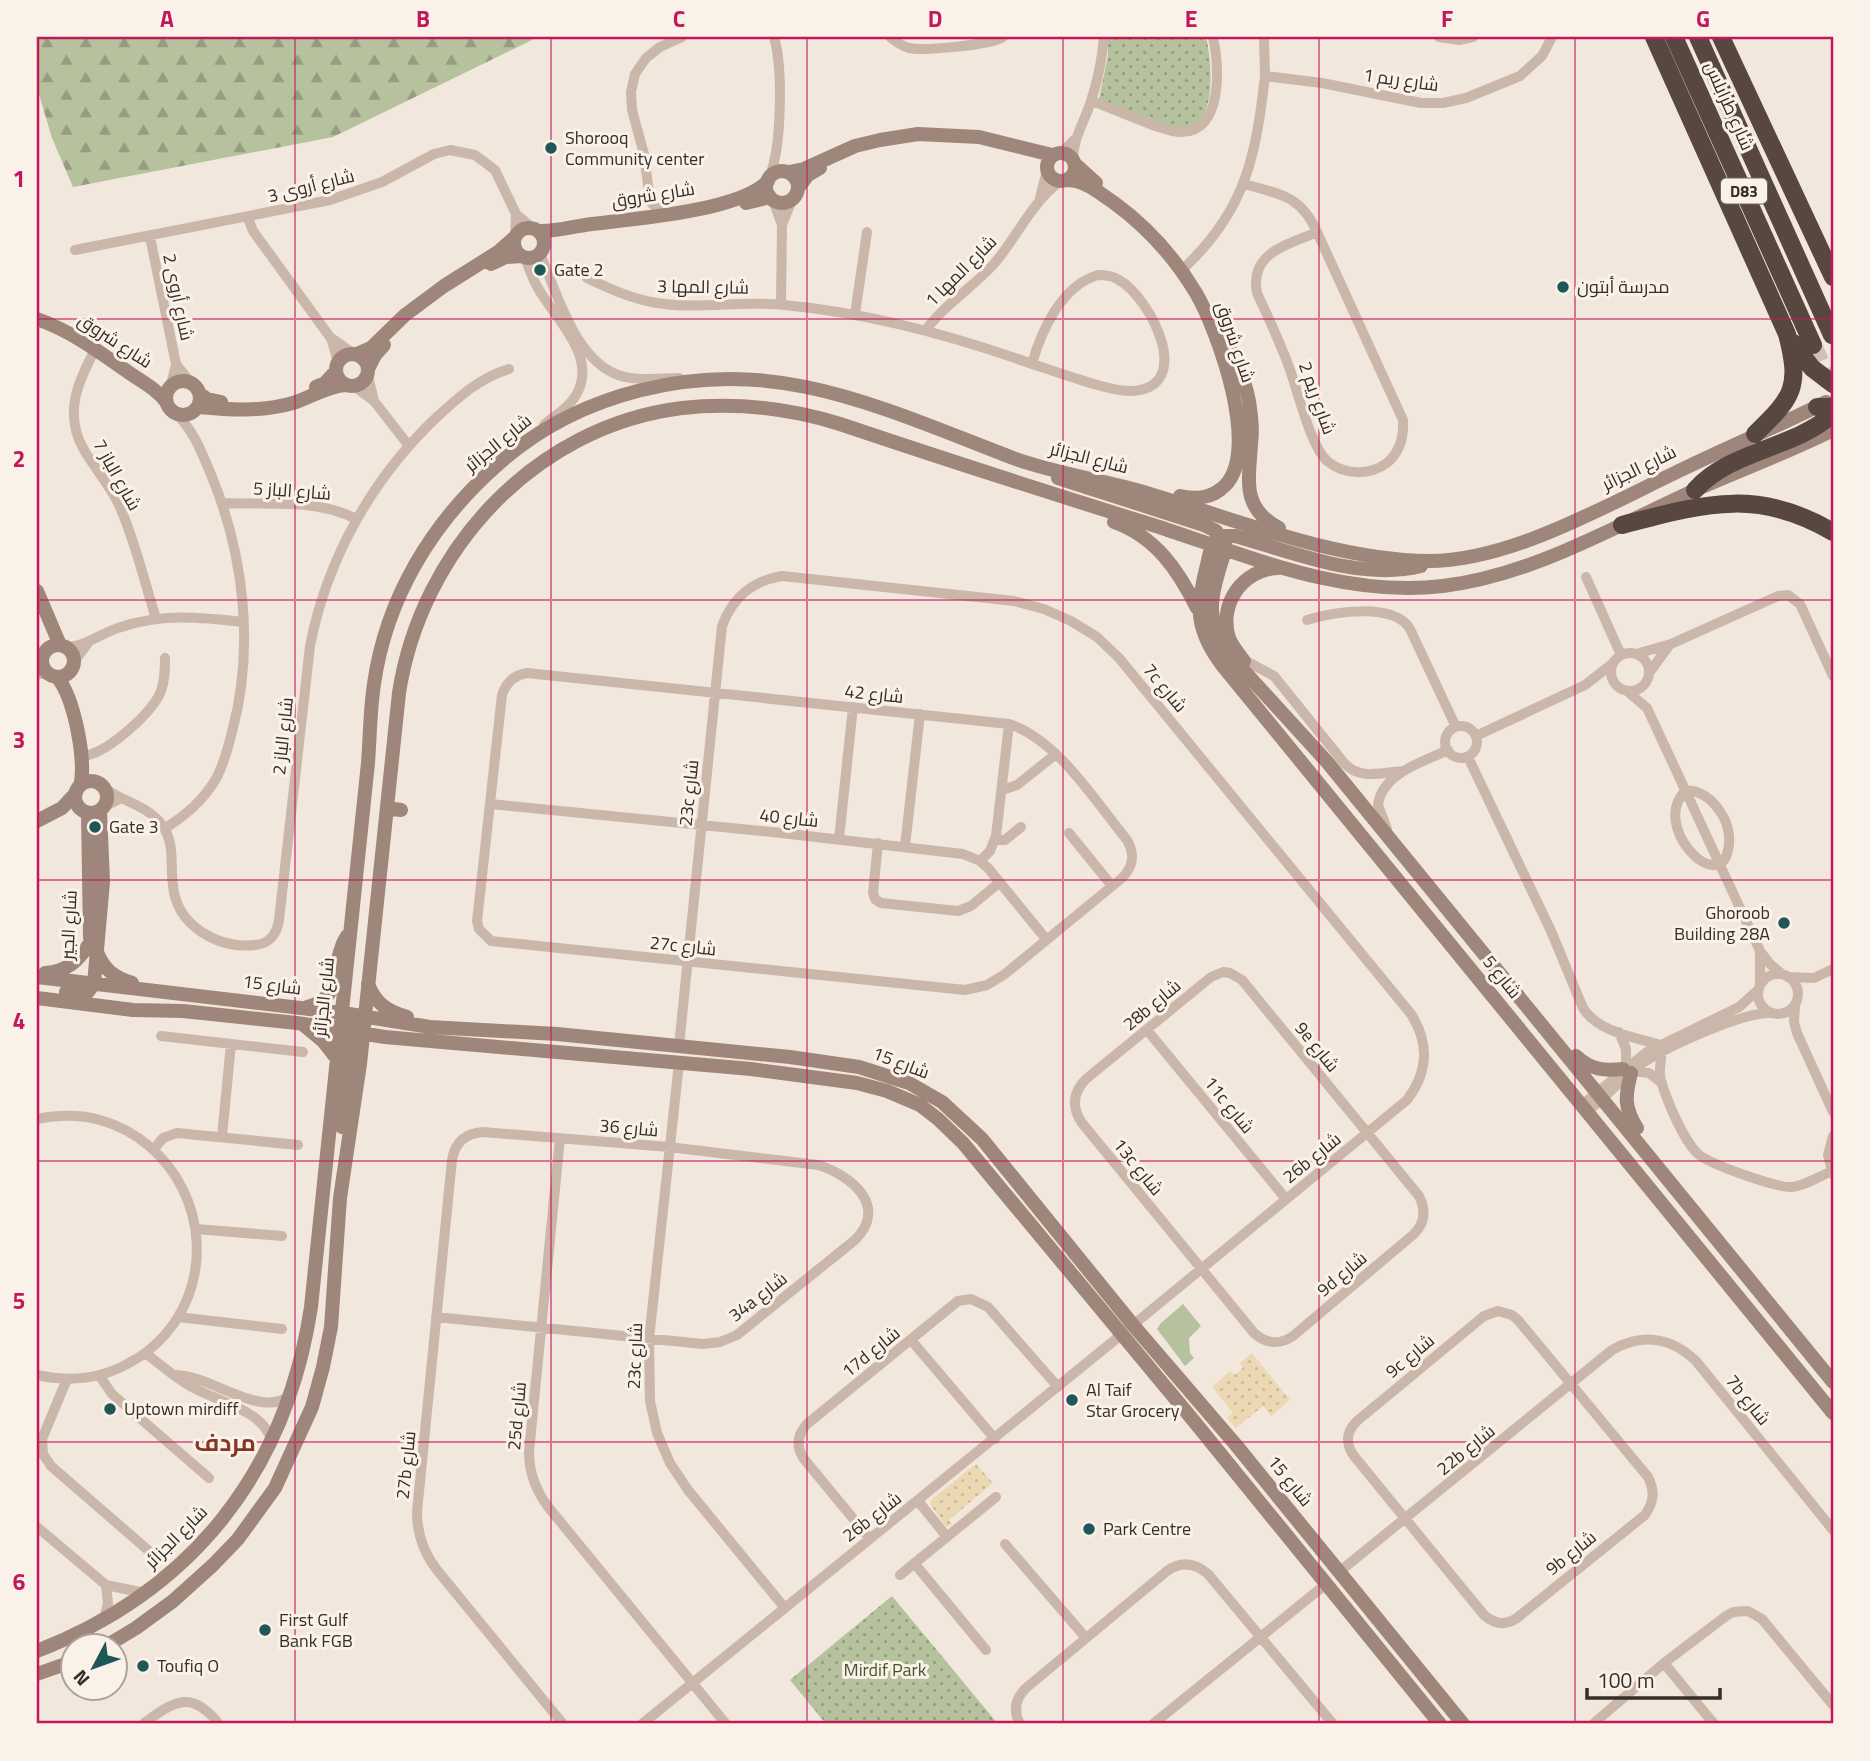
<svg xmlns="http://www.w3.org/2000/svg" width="1870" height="1761" viewBox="0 0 1870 1761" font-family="'Titillium Web',Cairo,sans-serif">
<defs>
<pattern id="forest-firs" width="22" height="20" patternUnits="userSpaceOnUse" patternTransform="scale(1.75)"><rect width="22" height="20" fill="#b6c19d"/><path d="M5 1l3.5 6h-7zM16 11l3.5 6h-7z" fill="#959d80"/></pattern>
<pattern id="sand-dots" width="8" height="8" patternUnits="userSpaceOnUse" patternTransform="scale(1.75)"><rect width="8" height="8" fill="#edd8b4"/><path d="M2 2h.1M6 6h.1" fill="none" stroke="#ccba9b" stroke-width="1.8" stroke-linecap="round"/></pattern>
<pattern id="park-dots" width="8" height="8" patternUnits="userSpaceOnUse" patternTransform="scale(1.75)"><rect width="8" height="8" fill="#b6c19d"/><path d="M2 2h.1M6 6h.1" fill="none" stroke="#959d80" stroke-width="1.8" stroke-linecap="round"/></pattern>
</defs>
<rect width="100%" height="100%" fill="#f2e7dd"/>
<path fill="#b6c19d" d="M1183,1304l18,22 -12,12 1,15 4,5 -9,8 -28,-37 4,-6z"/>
<path fill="url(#forest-firs)" d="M37,37h501l-205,100 -260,50 -21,-49 -15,-50z"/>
<path fill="url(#sand-dots)" d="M1252,1353l38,47 -19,16 -8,-10 -27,22 -9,-10 6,-5 -21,-26 18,-16 4,4 9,-7 -3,-5z
M976,1464l17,19 -44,37 3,5 -6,2 -16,-23 2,-5z"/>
<path fill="url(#park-dots)" d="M1108,37h98c5,20 9,66 -6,83 -5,6 -11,9 -19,12l-82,-33 9,-44z
M892,1596l106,128h-172l-36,-44z"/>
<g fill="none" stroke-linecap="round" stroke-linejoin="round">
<path stroke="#cdc2b9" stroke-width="18" stroke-dasharray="18 9" stroke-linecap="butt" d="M1813,345l17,39"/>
<path stroke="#cab7a9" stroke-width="10" d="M890,37c6,5 12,9 19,11 15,3 82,-3 94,-11
M1264,37l1,39 57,7 99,20h22l23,-5 54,-22 22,-20 10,-19
M1439,37l20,3 14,-3
M1092,101c20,7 69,30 88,31 44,1 39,-66 33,-95
M1062,152l13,-13
M1073,159c0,-21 12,-38 18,-58 7,-21 11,-42 13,-64
M769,178c13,-30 14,-110 5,-141
M1244,184c35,10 57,11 73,48
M1040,198l7,-28
M773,200l9,25
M516,214l18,15
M663,215l-13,-14 -6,-47 -12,-44 -1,-18 4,-18 11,-16 14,-11 22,-10
M248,218l5,13 77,106 23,16
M1317,232l86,188c1,16 -3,32 -16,43 -18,13 -43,12 -60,-2 -17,-16 -29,-70 -38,-94 -9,-25 -21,-50 -32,-74 -8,-41 31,-48 60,-61z
M150,237l26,127 15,19
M75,250l255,-50 52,-18 52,-28 16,-4 25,5 20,15 21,44 -1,22
M540,253c17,41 37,114 85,124 17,4 36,1 54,1
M525,258c4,10 7,20 13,30 17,31 61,69 38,107 -7,13 -21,20 -32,30
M1186,266c60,-57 70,-111 79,-190
M1098,275c8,0 15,1 21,5 31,17 78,108 12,111 -21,1 -76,-20 -99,-27 9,-33 30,-79 66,-89z
M587,278c23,11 45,21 70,25 42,7 85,-3 127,2 86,8 167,30 248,59
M781,304l1,-79 10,-25
M855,314l12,-82
M926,330c18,-25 46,-42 67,-65 24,-27 38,-63 68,-84
M332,341l6,21
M96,348c-18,33 -33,66 -12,102 11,19 26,35 35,55 16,35 25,76 37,113
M368,376l6,25
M354,386l20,15 35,45
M170,388l6,-23
M223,503c43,2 94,-5 133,16
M1586,577l35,78
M1307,620c26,-8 87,-18 103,9l46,98
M67,647c19,-1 33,-13 51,-19 42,-15 82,-11 125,-6
M1611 672a19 19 0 1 1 38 0a19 19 0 1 1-38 0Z
M1636,654l35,-10 107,-48 10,-1 12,9 33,72
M1244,660l30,16 70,87c17,18 38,9 60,8
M74,662l14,-19
M37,666l5,-7
M527,673l482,51c48,15 86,77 118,116 8,14 7,26 -5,38l-117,96 -18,11 -22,5 -474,-49 -12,-12 -2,-8 25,-226c4,-13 12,-20 25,-22z
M1649,673l19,-26
M37,674h12
M1627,691l20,17 113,243 10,13 12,10
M1445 742a16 16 0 1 1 32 0a16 16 0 1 1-32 0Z
M1476,736l109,-51 27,-21
M88,755c22,-5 65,-43 73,-64 4,-11 4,-22 4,-33
M1468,757l83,174 32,77c15,24 51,29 77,37 4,12 -3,23 1,36 6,20 22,58 36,72 11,11 80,35 95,34 13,-1 28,-11 40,-16
M102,786c20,17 47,18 62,42 11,18 6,38 9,58 4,40 45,63 82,59 15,-1 22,-12 24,-25l31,-274c17,-88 63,-169 128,-230 22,-20 43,-39 71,-47
M1002,790l15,-5 39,-31
M1686,790c15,1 27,10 35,23 7,10 10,25 7,37 -9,46 -79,-24 -42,-60z
M491,804l290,29 182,21 17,7 8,7 58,71
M104,807l17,-9
M164,829c22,-14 40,-29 53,-52 7,-14 11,-29 15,-45 23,-85 12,-179 -22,-260 -9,-21 -17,-43 -35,-59
M1387,829l-9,-24c4,-32 45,-43 70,-55
M1069,833l43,53
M839,839l14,-132
M995,840h10l16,-13
M878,843l-5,50 2,6 6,4 77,8 13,-5 29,-24
M905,846l15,-132
M980,861l10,-10 6,-15 13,-112
M1760,952v32
M1223,972l7,1 12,7 177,216c7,14 6,27 -5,38l-121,102c-13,9 -27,8 -39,-3l-172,-210c-11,-16 -9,-31 4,-44l125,-102z
M1758 994a20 20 0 1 1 40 0a20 20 0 1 1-40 0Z
M1788,977l26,1 19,-9
M1795,1006l-1,16 3,11 36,79
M1147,1030l139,169
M1619,1032l7,17v18
M161,1036l142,16
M679,1046l43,-420c11,-29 30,-45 60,-50l232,25 30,8 27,12 26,16 22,21 292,356c19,30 17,58 -4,86l-274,225
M679,1063l-30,276 1,62 7,32 13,30 18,27 96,117
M1633,1071l16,2 13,10
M1582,1105l65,-53 92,-45 19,-17
M1587,1112c18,-15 35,-33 53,-47 24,-17 102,-53 130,-52
M37,1119c21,-4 42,-5 63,1 75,21 116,104 88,177 -11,28 -32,52 -59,66 -28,16 -60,19 -92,12
M222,1136l9,-92
M1833,1136l-5,19 5,19
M560,1138l-31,314c0,22 7,39 20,56l177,216
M154,1149l9,-11 14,-5 121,12
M196,1229l86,7
M1498,1311l14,4 6,5 130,157c7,14 6,25 -3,38l-128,103c-12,8 -23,6 -33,-3l-130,-159c-9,-13 -8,-24 3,-35l127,-105z
M178,1317l104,12
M436,1317l267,27 17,-2 17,-7 118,-95c34,-34 -4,-65 -37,-75l-149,-18 -186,-15c-17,1 -28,10 -31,28l-35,352c0,22 6,40 20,58l126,154
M911,1340l84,99
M145,1353c15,11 29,24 45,33 25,15 74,24 81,54
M99,1375l13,19 97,84
M176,1375c36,1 82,42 112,22
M67,1379l-25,60 1,15 8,12 98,85
M918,1501l29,36
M37,1527l69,58 39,8
M870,1539l-66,-80c-8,-12 -7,-24 3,-35l151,-123 13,-2 17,8 70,80
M1005,1544l81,94
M914,1563l72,87
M1339,1572l273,-222c30,-17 59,-13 84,11l137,169
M900,1575l96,-78
M104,1619l4,-16 -2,-18
M1664,1663l50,61
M143,1724c31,-23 48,-35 76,0
M642,1724l479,-389
M1020,1724c-7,-13 -5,-25 6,-36l141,-117c14,-10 28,-8 41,3l125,150
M1153,1724l173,-140
M1593,1724l71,-61 62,-47 7,-4 15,-1 14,8 71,86"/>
<path stroke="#9e867a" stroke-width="14" d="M1047 167a14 14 0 1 1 28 0a14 14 0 1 1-28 0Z
M1075,164l21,19
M766 187a16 16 0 1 1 32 0a16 16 0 1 1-32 0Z
M789,172l15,-3 51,-23 25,-6 38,-6 61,3 73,18
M1066,180c19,0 32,12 47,22 33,24 62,56 83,91 22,38 68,164 25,196 -12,10 -26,10 -41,7
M798,188l10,-13 12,-7
M746,203l24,-6
M514 243a15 15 0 1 1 30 0a15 15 0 1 1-30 0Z
M538,231c18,1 36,-5 54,-7 41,-5 148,-13 176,-43
M491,264l15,-7 15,-1
M37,319c34,12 61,32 91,53 14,10 29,17 39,31
M1219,326c12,24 25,48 30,75 2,14 4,28 2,43 -2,36 -10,64 28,84
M336 370a16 16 0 1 1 32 0a16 16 0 1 1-32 0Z
M357,354l14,-6 34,-33 39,-29 54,-34 16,-14
M369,367l6,-12 9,-10
M166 398a17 17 0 1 1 34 0a17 17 0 1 1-34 0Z
M316,387l9,-4 11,-12
M199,393l8,6 14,3
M198,407c33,3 63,5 95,-4 17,-5 34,-17 53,-18
M1058,478l146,47 12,6 9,13
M1114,522c42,15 64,48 83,86
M1226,548c-12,36 -23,66 -3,100l105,115 505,619
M1421,566c-61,15 -128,-14 -186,-30h-14c-11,7 -11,17 -14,29 -11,42 -12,64 15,100l611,748
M37,591l23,54
M42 661a16 16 0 1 1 32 0a16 16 0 1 1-32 0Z
M1244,661c-6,-8 -12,-15 -15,-23 -11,-34 14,-69 49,-70
M57,677c17,20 30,85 23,109
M75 797a16 16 0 1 1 32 0a16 16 0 1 1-32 0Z
M387,808l14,2
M88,813l2,125
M37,821l25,-13 14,-15
M97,952c7,18 17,25 35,31
M45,973c23,-2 32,-11 45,-30
M37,977l306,36 87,14 127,7 233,23 69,10 50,16 33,19 40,37 151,186 103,120 227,279
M368,984c8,20 19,27 39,33
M66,992l21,1 7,-9 9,-102 -3,-72
M37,998l96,12 50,1 114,12 88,14 366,32 106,14 30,8 33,14 18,14 25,24 230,277 247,304
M307,1007c39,-9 22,-44 40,-71
M305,1026l18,15 14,18
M1576,1056c15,14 28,15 47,13
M1631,1073c-6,23 -7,35 6,55
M342,1127l9,-96 -1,-9
M106,1646l30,-18 37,-27 40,-36 25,-26 37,-51 37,-81 11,-40 8,-40 9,-129 20,-134 39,-371c22,-143 136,-267 283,-285 54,-6 106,0 158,16 104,35 210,69 316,102 92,30 188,72 287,60 89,-11 169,-58 250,-95 47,-21 94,-38 140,-61
M37,1651c155,-60 249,-179 274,-344l57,-544c2,-26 2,-53 6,-79 12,-85 57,-160 121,-217 82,-75 202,-103 311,-80 69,14 141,46 207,71 41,15 85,21 127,33 92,27 193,69 289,70 82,0 180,-57 254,-92 47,-23 96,-43 143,-67
M37,1674l37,-13"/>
<path stroke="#584740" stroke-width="18" d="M1654,37l133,297c14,54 6,63 -32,100
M1674,37l139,308
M1698,37l134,298
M1721,37l112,240
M1793,343l19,25 21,16
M1817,407h16
M1695,490c36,-40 98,-41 138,-76
M1622,525c81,-21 135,-38 211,7"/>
</g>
<path fill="none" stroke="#c2185b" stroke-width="2" stroke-opacity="0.55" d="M295,37v1687M551,37v1687M807,37v1687M1063,37v1687M1319,37v1687M1575,37v1687M37,319h1796M37,600h1796M37,880h1796M37,1161h1796M37,1442h1796"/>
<g fill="#1f5658" stroke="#faf2e9" stroke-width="2.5">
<circle cx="551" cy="148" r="7"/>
<circle cx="540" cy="270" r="7"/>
<circle cx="1563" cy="287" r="7"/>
<circle cx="95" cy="827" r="7"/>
<circle cx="1784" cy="923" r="7"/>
<circle cx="1072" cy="1400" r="7"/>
<circle cx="110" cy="1409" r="7"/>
<circle cx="1089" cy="1529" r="7"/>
<circle cx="265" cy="1630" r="7"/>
<circle cx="143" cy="1666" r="7"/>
</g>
<g text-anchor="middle" stroke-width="6" stroke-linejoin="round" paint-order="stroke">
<rect fill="#faf2e9" stroke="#726863" stroke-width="2" x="1721" y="178.5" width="46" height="25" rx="5"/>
<g font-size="16" font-weight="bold" fill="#372d29">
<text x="1744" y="197">D83</text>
</g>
<g font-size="18" fill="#372d29" stroke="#faf2e9">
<text transform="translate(1401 80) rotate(8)" y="6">شارع ريم 1</text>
<text transform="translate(1729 106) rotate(66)" y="6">شارع طرابلس</text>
<text transform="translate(311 186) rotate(-14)" y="6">شارع أروى 3</text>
<text transform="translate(653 195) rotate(-9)" y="6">شارع شروق</text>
<text transform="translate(961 271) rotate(-45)" y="6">شارع المها 1</text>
<text transform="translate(703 287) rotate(1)" y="6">شارع المها 3</text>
<text transform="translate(178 297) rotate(78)" y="6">شارع أروى 2</text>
<text transform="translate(115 341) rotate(33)" y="6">شارع شروق</text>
<text transform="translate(1235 342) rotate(71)" y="6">شارع شروق</text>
<text transform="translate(1317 398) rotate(70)" y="6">شارع ريم 2</text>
<text transform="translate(498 443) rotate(-39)" y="6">شارع الجزائر</text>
<text transform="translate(1089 458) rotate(14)" y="6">شارع الجزائر</text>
<text transform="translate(1639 468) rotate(-26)" y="6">شارع الجزائر</text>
<text transform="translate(117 475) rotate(61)" y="6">شارع الباز 7</text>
<text transform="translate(292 491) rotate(4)" y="6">شارع الباز 5</text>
<text transform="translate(1165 688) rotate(50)" y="6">7c شارع</text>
<text transform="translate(874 694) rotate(6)" y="6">شارع 42</text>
<text transform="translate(283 736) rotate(-84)" y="6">شارع الباز 2</text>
<text transform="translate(689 793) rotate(-84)" y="6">23c شارع</text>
<text transform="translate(789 818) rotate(6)" y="6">شارع 40</text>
<text transform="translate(69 925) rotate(-87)" y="6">شارع الجير</text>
<text transform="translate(683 946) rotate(6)" y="6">27c شارع</text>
<text transform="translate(1502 977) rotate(51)" y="6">شارع 5</text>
<text transform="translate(272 985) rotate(7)" y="6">شارع 15</text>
<text transform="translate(324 997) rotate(-84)" y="6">شارع الجزائر</text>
<text transform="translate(1152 1005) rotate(-40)" y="6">28b شارع</text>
<text transform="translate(1317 1047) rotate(51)" y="6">9e شارع</text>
<text transform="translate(901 1063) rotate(21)" y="6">شارع 15</text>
<text transform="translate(1229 1105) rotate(51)" y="6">11c شارع</text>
<text transform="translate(629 1128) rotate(5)" y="6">شارع 36</text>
<text transform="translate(1312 1158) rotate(-39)" y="6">26b شارع</text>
<text transform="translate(1138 1167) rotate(51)" y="6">13c شارع</text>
<text transform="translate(1342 1274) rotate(-40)" y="6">9d شارع</text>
<text transform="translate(758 1297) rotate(-38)" y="6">34a شارع</text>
<text transform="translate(871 1352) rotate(-39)" y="6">17d شارع</text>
<text transform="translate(635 1356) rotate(-88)" y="6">23c شارع</text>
<text transform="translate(1410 1356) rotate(-40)" y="6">9c شارع</text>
<text transform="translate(1748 1400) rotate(51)" y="6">7b شارع</text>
<text transform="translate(517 1416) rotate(-85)" y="6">25d شارع</text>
<text transform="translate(1466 1450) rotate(-39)" y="6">22b شارع</text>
<text transform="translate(406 1465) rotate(-84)" y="6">27b شارع</text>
<text transform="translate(1290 1481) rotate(51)" y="6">شارع 15</text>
<text transform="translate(872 1517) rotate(-38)" y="6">26b شارع</text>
<text transform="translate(176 1537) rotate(-45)" y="6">شارع الجزائر</text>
<text transform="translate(1571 1553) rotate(-39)" y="6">9b شارع</text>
</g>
<g font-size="18" fill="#372d29" stroke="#faf2e9" text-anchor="start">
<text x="565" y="144">Shorooq<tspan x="565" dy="21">Community center</tspan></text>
<text x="554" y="276">Gate 2</text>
<text x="1577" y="293">مدرسة أبتون</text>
<text x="109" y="833">Gate 3</text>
<text x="1770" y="919" text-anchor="end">Ghoroob<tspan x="1770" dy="21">Building 28A</tspan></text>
<text x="1086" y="1396">Al Taif<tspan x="1086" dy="21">Star Grocery</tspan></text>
<text x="124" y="1415">Uptown mirdiff</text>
<text x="1103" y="1535">Park Centre</text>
<text x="279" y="1626">First Gulf<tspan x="279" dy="21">Bank FGB</tspan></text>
<text x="157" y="1672">Toufiq O</text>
</g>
<g font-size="18" fill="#48552d" stroke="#faf2e9">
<text x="885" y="1676">Mirdif Park</text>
</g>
<g font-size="24" font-weight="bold" fill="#853723" stroke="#faf2e9">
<text x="225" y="1451">مردف</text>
</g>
</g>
<rect width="1870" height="1761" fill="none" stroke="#faf2e9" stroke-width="77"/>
<g transform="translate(94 1667) rotate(229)"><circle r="33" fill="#faf2e9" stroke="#aca39c" stroke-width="2"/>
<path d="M0-5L12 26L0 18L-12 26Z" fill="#1f5658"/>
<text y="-10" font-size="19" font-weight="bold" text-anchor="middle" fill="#372d29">N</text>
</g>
<path d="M1587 1688v10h133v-10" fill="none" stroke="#372d29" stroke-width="3.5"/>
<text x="1597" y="1688" font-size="21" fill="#372d29" stroke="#faf2e9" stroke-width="5" paint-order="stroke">100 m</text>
<rect x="38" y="38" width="1794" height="1684" fill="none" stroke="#c2185b" stroke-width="2.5"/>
<g font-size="23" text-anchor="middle" font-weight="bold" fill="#c2185b">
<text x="167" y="27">A</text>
<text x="423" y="27">B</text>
<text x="679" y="27">C</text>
<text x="935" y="27">D</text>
<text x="1191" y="27">E</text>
<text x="1447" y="27">F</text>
<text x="1703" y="27">G</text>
<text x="19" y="187">1</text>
<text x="19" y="467">2</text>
<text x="19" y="748">3</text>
<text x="19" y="1029">4</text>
<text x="19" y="1309">5</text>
<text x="19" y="1590">6</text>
</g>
</svg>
